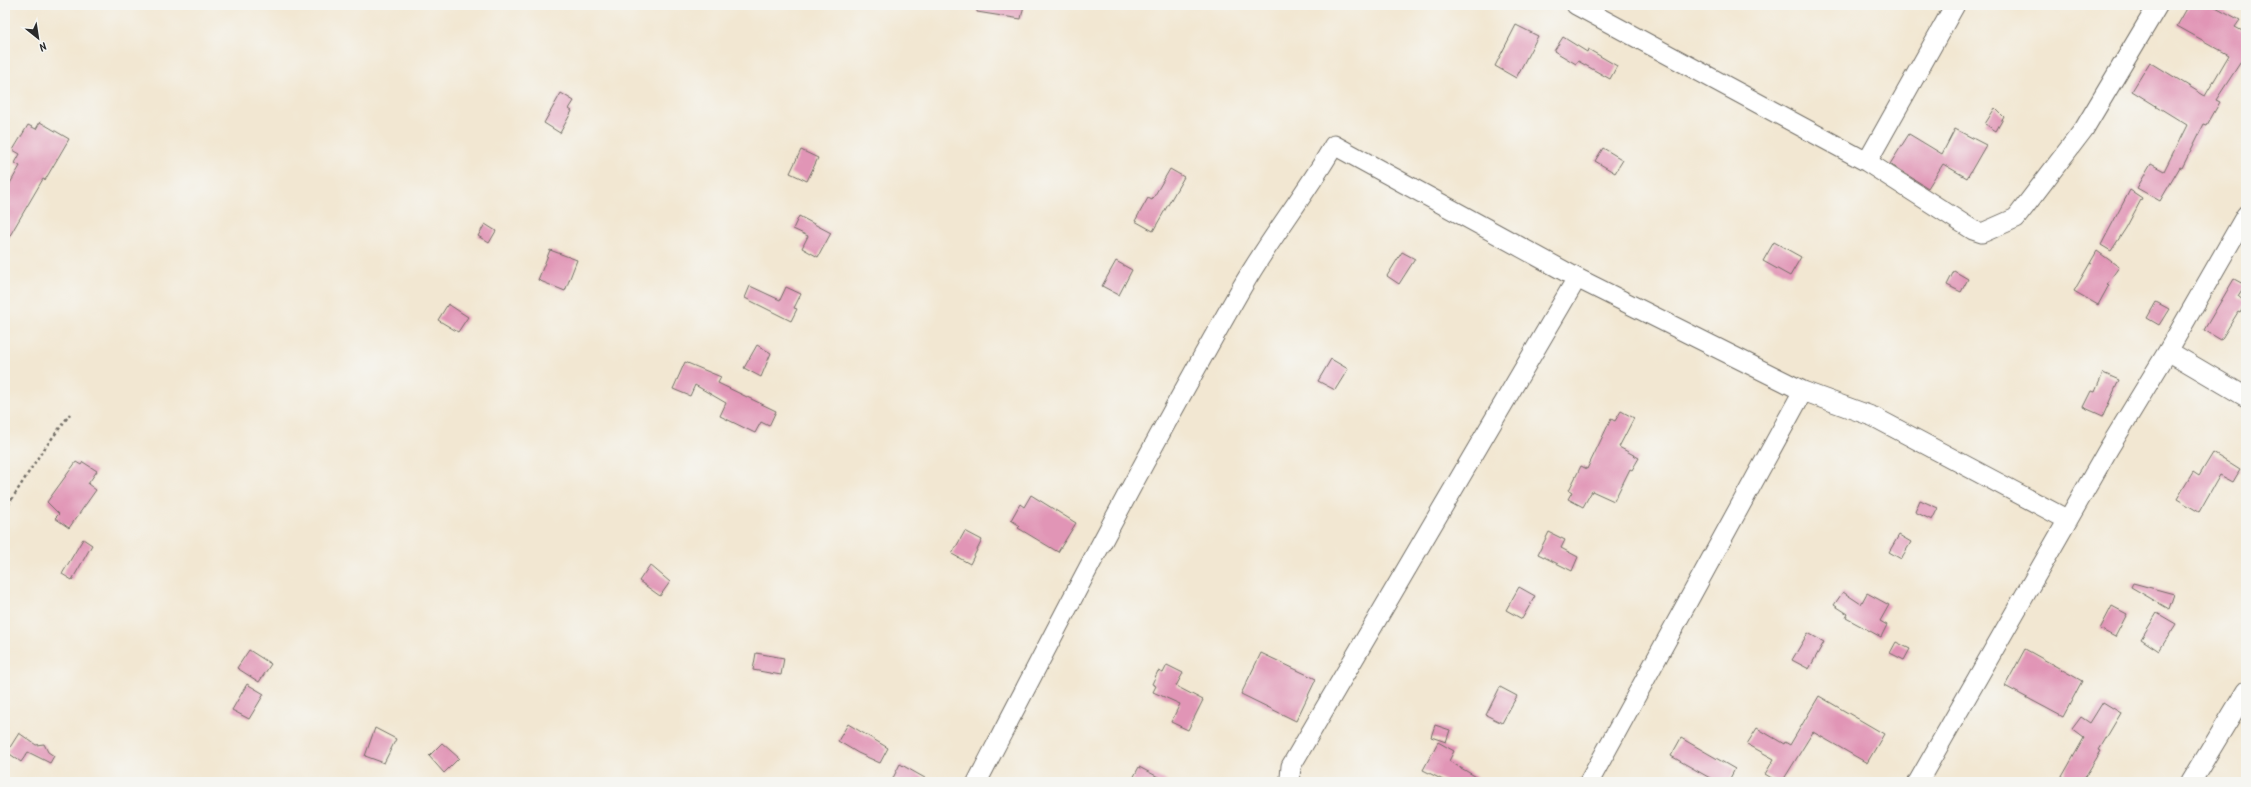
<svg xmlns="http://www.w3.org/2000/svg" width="2251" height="787" viewBox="0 0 2251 787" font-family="Kalam,sans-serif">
<rect width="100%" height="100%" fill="#f6f6f2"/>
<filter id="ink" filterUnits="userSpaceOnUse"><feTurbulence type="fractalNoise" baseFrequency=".025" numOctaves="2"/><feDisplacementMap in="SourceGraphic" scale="8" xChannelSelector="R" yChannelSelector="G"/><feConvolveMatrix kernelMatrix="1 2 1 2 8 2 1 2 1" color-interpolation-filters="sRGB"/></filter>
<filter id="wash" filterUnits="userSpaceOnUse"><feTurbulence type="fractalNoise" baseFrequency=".012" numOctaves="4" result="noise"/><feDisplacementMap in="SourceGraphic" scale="16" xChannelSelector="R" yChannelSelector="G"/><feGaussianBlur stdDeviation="0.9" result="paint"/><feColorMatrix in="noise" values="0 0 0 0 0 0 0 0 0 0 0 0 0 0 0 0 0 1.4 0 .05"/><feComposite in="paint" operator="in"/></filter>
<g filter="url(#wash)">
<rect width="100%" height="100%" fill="#f2e7d2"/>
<g id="blocks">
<path fill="#e195b6" d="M977,5h47l-3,14 -44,-7z
M2189,5h23l28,15 -5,7 11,6v21l-30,46 4,2 -13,23 -3,-1 -22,44 -2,-1 -20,34 -23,-13 14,-24 13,7 23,-46 -55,-34 18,-29 55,34 24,-41 -52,-29z
M1516,25l22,11 -22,42 -21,-12z
M1563,37l24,15 1,-3 29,17 -7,13 -32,-18 -2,3 -22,-13z
M561,93l13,8 -5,8 3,2 -12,22 -16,-10z
M1995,108l9,9 -8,14 -11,-7z
M40,122l29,17 -24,41 -2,-1 -38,65v-52l15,-26 -5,-3 5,-9 -7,-4 15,-25 8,4z
M1955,129l31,16 -19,33 -24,-14 -15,24 -38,-24 19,-30 33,20z
M1603,148l20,12 -8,13 -20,-12z
M801,150l17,8 -11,23 -17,-8z
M1170,169l14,8 -31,54 -18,-10 13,-23 4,2z
M2130,190l12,8 -16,30 -15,23 -10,-6z
M799,216l32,17 -13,24 -16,-9 6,-12 -15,-7z
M485,224l11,7 -7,12 -11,-7z
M1774,242l27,15 -11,19 -27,-15z
M550,250l27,10 -12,31 -27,-11z
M2097,251l22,16 -12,17 2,1 -11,20 -24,-14z
M1402,252l13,7 -16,25 -12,-8z
M1116,261l16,9 -13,25 -17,-9z
M1954,271l14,8 -7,13 -14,-7z
M2234,279l11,6 -7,11 8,7 -6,10 -2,-1 -17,28 -17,-10z
M750,286l30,14 6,-13 15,7 -7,14 3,1 -6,12 -46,-23z
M2156,302l13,7 -10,16 -12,-7z
M448,304l20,13 -10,15 -20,-12z
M757,345l14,8 -10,24 -17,-9z
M1331,359l17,10 -13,21 -17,-9z
M685,362l36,15 -3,6 58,28 -7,15 -8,-4 -6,11 -35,-17 6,-13 -31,-18 -5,11 -17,-7z
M2103,373l16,7 -16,36 -20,-9 8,-16 4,1z
M1621,411l13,7 -15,29 20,11 -7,12 -2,-1 -16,32 -22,-10 -9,16 -15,-8 4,-7 -3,-2 12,-24 6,3 24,-50 4,2z
M2213,453l27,17 -7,12 -13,-7 -21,37 -22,-13 16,-27 6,4z
M76,462l5,3 2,-3 14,9 -9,13 8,6 -27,38 -14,-10 4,-4 -12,-12z
M1031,495l45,28 -18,29 -40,-24 2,-2 -9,-6 9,-16 4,3z
M1920,500l18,8 -6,12 -17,-8z
M965,531l17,9 -12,24 -18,-10z
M1549,532l16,8 -4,8 17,9 -6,14 -34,-17z
M1899,535l12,7 -10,17 -12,-7z
M83,539l9,6 -20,35 -10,-6z
M650,565l20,17 -10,14 -21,-15z
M2133,583l41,11 -5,15 -38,-22z
M1519,587l16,9 -13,23 -16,-9z
M1843,592l18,12 6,-11 22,12 -9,16 7,4 -6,12 -35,-19 2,-4 -14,-9z
M2112,606l15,8 -12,23 -15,-8z
M2157,613l19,11 -17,27 -18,-12z
M1808,633l16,9 -15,27 -17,-9z
M1896,642l14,7 -6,11 -14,-7z
M2025,649l57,32 -19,36 -58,-31z
M249,650l22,14 -12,18 -22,-14z
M756,653l28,5 -3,17 -28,-5z
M1261,653l55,26 -20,42 -55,-27z
M1167,665l16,8 -7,13 27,14 -15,30 -17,-8 9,-18 -27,-12 3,-6 -4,-2 6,-13 5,2z
M247,684l17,10 -15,25 -17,-9z
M1500,687l17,9 -15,27 -16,-8z
M1819,696l65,38 -17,29 -54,-31 -31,50h-4l-13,-8 9,-15 -27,-15 10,-16 27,16 1,-2 5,3z
M2103,702l18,11 -22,37 2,1 -19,31h-23l25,-44 -12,-9 9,-12 9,6z
M848,724l40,24 -8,15 -22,-10 -20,-12z
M1435,725l15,5 -4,12 -15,-5z
M375,728l21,11 -12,24 -19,-7z
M19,733l17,12 8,-1 4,8 6,4 -4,7 -22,-11 -7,10 -14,-10z
M1681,738l54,31 -7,13h-11l-46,-26z
M1438,742l16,9 -5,10 36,21h-38l-24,-12z
M442,743l17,15 -15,15 -15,-17z
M900,764l32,18h-32l-7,-4z
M1139,767l29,15h-37z"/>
</g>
</g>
<g filter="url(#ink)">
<use href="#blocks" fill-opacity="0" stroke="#716d65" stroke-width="1"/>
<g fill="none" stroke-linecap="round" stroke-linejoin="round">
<defs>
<path id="street" d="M1576,5l291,157 106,68 9,3 34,-15 68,-89 74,-124
M1867,162l88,-157
M2168,351l78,46
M1803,391l71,26 194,103
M977,782c86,-166 172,-333 265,-495 28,-49 64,-93 92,-142l243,133 226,113 -214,391
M1292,782l-2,-4 1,-12 286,-488
M1918,782l191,-334 59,-97 78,-136
M2191,782l55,-91"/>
</defs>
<use href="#street" stroke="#716d65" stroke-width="21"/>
<path stroke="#716d65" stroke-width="2.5" stroke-dasharray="3 3" stroke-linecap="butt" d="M5,510l34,-54 31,-42"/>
<use href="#street" stroke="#fff" stroke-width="19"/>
</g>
</g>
<rect width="2251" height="787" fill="none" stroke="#f6f6f2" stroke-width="20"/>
<g transform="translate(38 38) rotate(150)" stroke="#f6f6f2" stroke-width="3" paint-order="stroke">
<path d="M0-3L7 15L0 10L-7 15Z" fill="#2b2b2b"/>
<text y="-6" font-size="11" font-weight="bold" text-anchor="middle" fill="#2b2b2b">N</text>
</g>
</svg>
